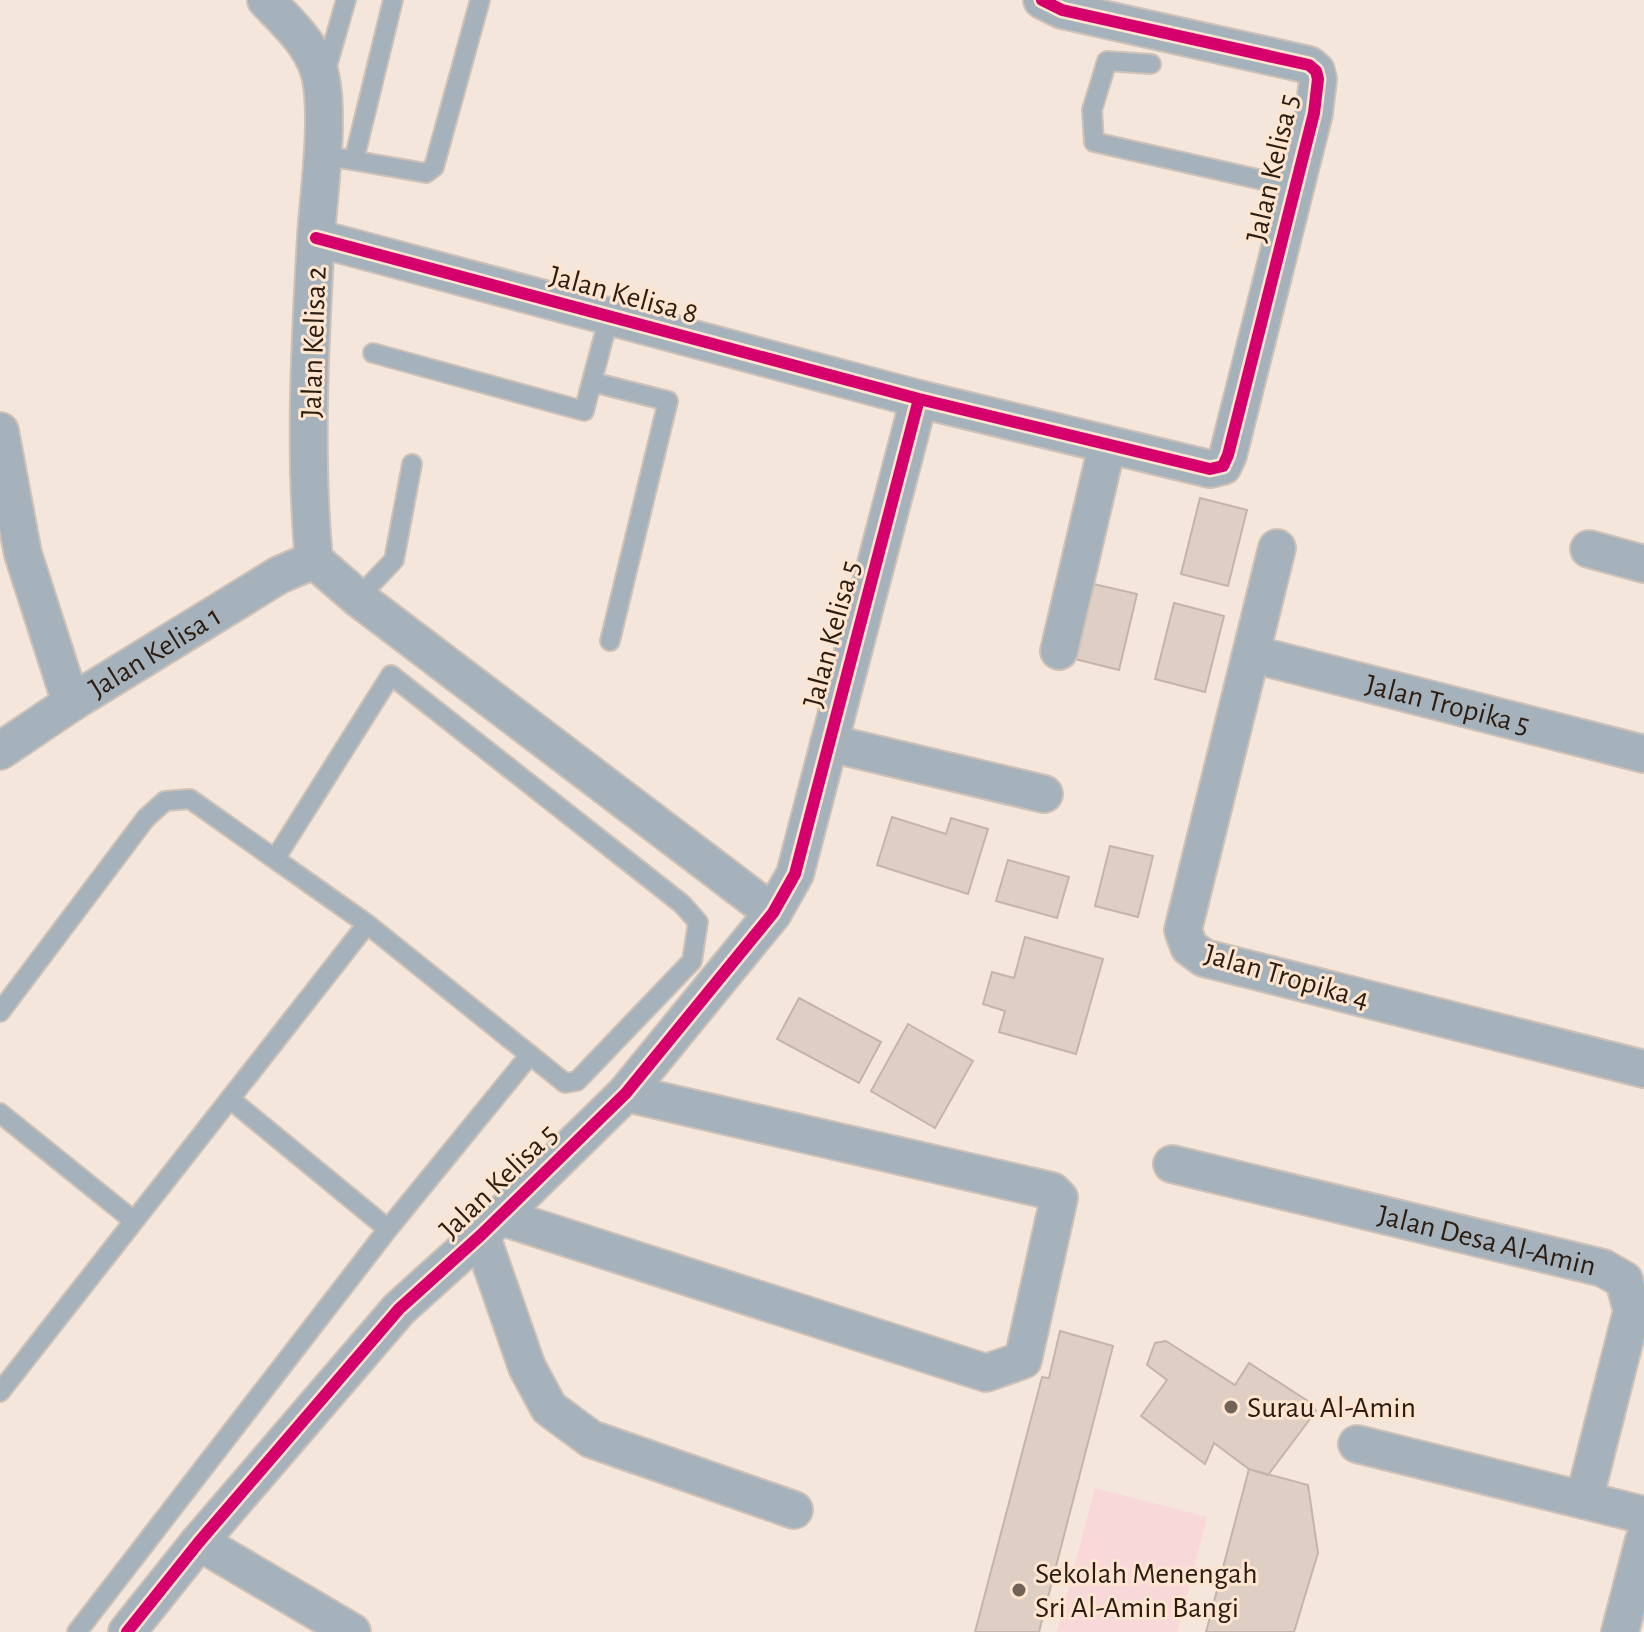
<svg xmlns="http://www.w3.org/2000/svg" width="1644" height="1632" viewBox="0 0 1644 1632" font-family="'Alegreya Sans',sans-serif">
<rect width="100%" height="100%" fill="#f4e6da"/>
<path fill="#f8d8d9" d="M1095,1488l112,29 -30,115h-120z"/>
<path fill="#dfcec4" stroke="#c4b4ab" stroke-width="2" d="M1200,498l47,12 -19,76 -47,-12z
M1085,582l52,12 -18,76 -52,-13z
M1174,603l50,13 -19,76 -50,-13z
M892,817l54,17 5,-16 37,11 -20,65 -91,-29z
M1110,846l43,10 -15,61 -43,-11z
M1008,860l61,17 -12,41 -61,-17z
M1025,937l78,22 -27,95 -77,-22 6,-21 -22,-7 9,-32 22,6z
M799,998l82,44 -22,41 -82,-44z
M908,1024l65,37 -38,67 -64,-37z
M1060,1331l53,15 -74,286h-64l67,-255 7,1z
M1166,1341l69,44 14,-22 62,40 5,8 -48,64 -19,-6 -35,-26 -9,21 -64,-48 26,-36 -20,-15 8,-22z
M1249,1469l59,16 10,68 -24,79h-88z"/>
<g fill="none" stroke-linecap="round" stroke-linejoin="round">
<defs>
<path id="lane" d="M1151,64l-44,-3 -15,49 2,32 203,46
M325,73l21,-73
M322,155l104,18 8,-6 46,-167
M354,160l39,-160
M373,353l211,58 25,-94
M592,382l76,19 -58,240
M358,598l36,-38 18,-96
M0,1012l146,-194 19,-17 25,-2 177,125 198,159 12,-2 115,-120 6,-39 -16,-18 -291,-229 -116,184
M230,1099l158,130
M0,1113l134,108
M0,1392l367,-468
M77,1632l311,-403 141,-173"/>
<g id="street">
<path d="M266,0c23,24 52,49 56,85 6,45 -3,105 -6,152 -6,106 -12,217 -2,323"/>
<path d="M316,238l603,161 291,70 13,-3 5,-11 86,-342 4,-34 -2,-8 -7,-6 -247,-55 -20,-10"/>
<path d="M0,431l23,123 48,149"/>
<path d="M1277,548l-94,382 6,17 15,11 440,111"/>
<path d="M1589,549l55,15"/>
<path d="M314,560l44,38 415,315"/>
<path d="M1059,651l48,-205"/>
<path id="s1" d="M1252,654l392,100"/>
<path d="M829,743l215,51"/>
<path id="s2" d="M0,751l71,-48 208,-128 35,-15"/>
<path id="s3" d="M1172,1164l431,104 21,12 8,31 -48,189"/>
<path d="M499,1216l487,157 37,-13 36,-162 -7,-7 -426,-98"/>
<path d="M481,1235l46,132 22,41 42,31 203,71"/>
<path d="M1357,1444l287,71"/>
<path d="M199,1542l153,90"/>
<path d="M127,1632l72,-90 200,-233 82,-74 145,-142 147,-180 22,-39 124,-475"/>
<path d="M1620,1632l24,-92"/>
</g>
</defs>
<use href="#lane" stroke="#cec2b8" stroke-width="22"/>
<use href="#street" stroke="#cec2b8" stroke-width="40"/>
<use href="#lane" stroke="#a6b2bb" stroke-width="18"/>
<use href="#street" stroke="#a6b2bb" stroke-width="36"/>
<defs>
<path id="cycleway" d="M316,238l603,161 291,70 13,-3 5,-11 86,-342 4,-34 -2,-8 -7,-6 -247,-55 -20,-10
M127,1632l72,-90 200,-233 82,-74 145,-142 147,-180 22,-39 124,-475"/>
</defs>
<use href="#cycleway" stroke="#fee5d0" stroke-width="17"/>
<use href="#cycleway" stroke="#d6006c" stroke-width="12"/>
</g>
<g fill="#726357" stroke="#fee5d0" stroke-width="3">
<circle cx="1231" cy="1407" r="8"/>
<circle cx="1019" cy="1590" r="8"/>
</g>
<g text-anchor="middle" stroke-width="6" stroke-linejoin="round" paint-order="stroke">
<g font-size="30" fill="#2c1d10" stroke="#fee5d0">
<text transform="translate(1272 168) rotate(-77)" y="10">Jalan Kelisa 5</text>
<text transform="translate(624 294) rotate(15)" y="10">Jalan Kelisa 8</text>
<text transform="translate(313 342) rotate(-88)" y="10">Jalan Kelisa 2</text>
<text transform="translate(831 634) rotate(-75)" y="10">Jalan Kelisa 5</text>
<text dy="10" stroke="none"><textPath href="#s2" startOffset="184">Jalan Kelisa 1</textPath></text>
<text dy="10" stroke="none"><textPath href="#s1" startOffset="202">Jalan Tropika 5</textPath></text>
<text transform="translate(1287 976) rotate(16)" y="10">Jalan Tropika 4</text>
<text transform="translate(498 1181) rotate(-44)" y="10">Jalan Kelisa 5</text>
<text dy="10" stroke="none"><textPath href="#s3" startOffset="324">Jalan Desa Al-Amin</textPath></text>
</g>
<g font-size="30" fill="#2c1d10" stroke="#fee5d0" text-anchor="start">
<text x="1247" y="1417">Surau Al-Amin</text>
<text x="1035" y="1583">Sekolah Menengah<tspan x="1035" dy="34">Sri Al-Amin Bangi</tspan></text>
</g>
</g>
</svg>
